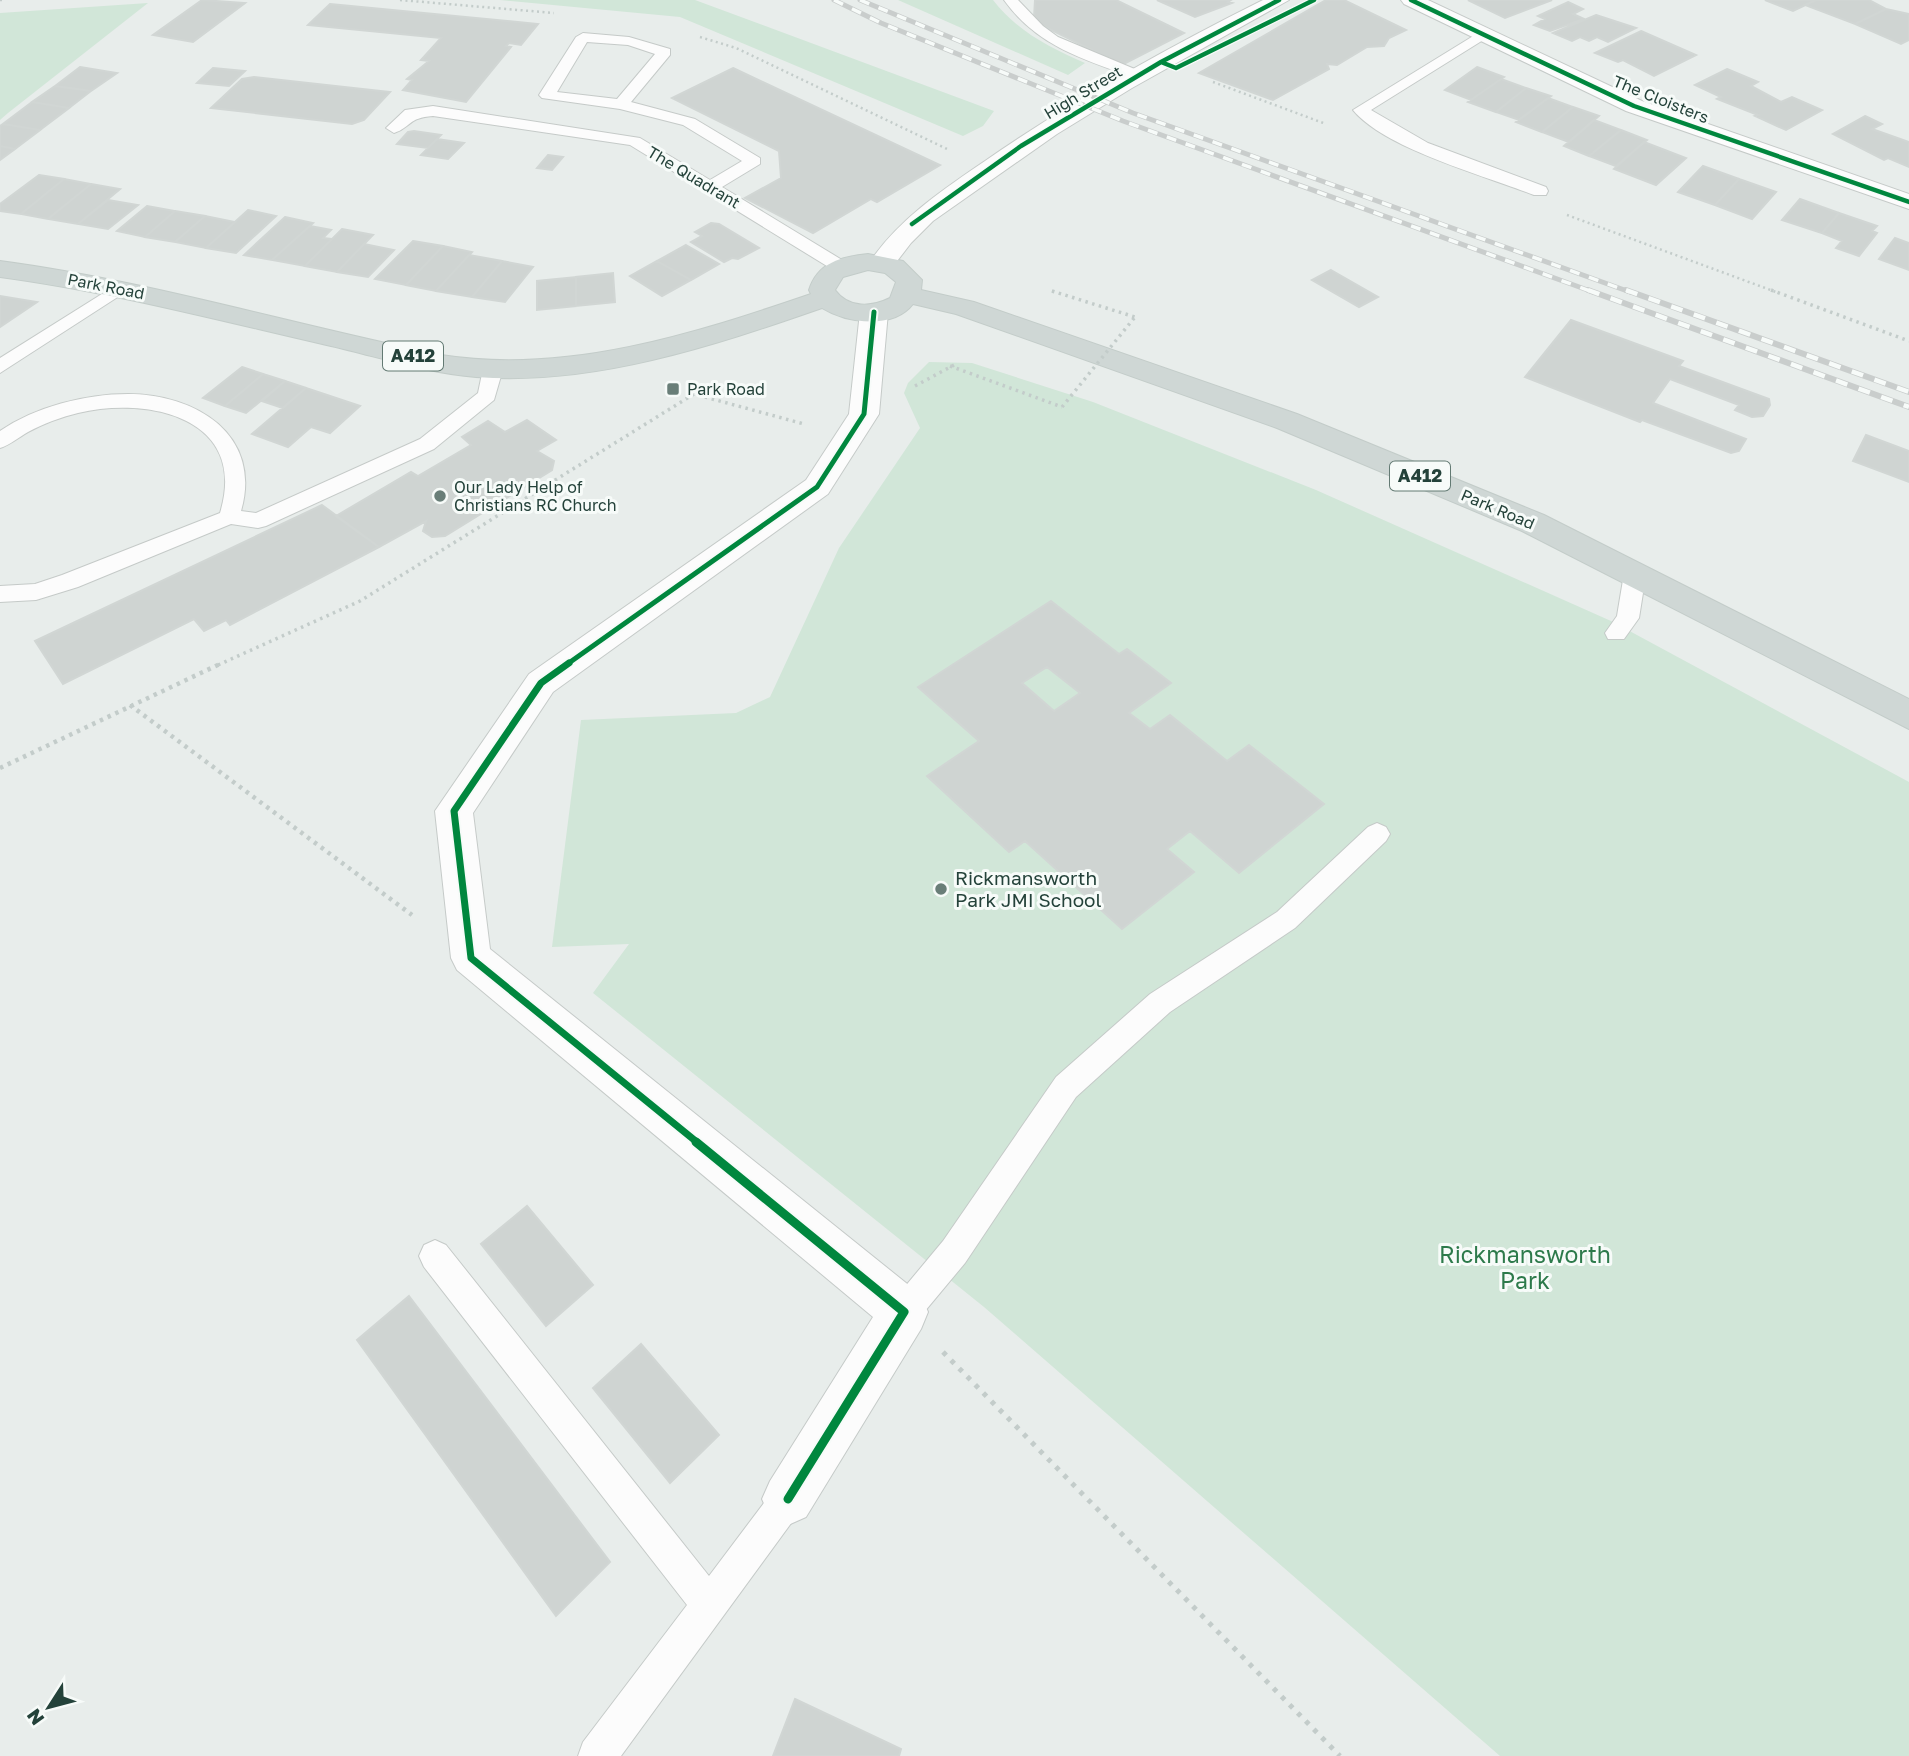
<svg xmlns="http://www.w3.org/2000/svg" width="1909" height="1756" viewBox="0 0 1909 1756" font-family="'Golos Text',sans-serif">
<rect width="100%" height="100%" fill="#e8edeb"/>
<path fill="#d1e6d8" d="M500,0h195l299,111 -11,15 -20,10 -283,-119z
M898,0h95c25,32 56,47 92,63l-17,12z
M148,3l-140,110 -8,7v-107z
M929,362l43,1 121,39 223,88 295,131 298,161v974h-409l-516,-449 -391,-314 36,-49 -77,3 29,-227 155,-7 34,-16 69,-149 81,-120 -16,-35 4,-10z"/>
<path fill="#cfd4d2" stroke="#d1d6d4" stroke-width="2" fill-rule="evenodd" d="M202,0l43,3 -52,39 -40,-7z
M1035,0h81l68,33 -62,32 -83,-41 -5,-6z
M1157,0h74l-3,2 4,1 -37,14z
M1326,0h18l62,30 -17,8 -5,8 -17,1 -30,18 -10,-1 2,5 -56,31 -74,-27z
M1468,0h84l-47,18z
M1765,0h51l-23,11z
M1816,0h53l17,9 -31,15 -50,-19z
M1568,2l15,7 -10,5 11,5 -34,12 -16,-6 11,-6 -7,-3z
M330,4l208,20 -17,21 -12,-2 -3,3 5,1 -45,55 -63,-12 9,-10 -5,-1 22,-18 -8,-1 20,-22 -133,-13z
M1886,9l23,5v26l-8,4 -46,-20z
M1596,15l40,13 -28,14 -11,-5 -8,4 -9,-4 -8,4 -19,-8z
M1641,31l55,24 -42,21 -31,-16 -5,2 -23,-9z
M80,67l37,6 -26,18 -36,-5z
M1477,67l27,10 -33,23 -26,-10z
M213,68l32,3 -16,15 -32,-3z
M733,68l207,97 -63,37 -6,-3 -58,34 -68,-35 36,-20 -2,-27 -107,-53z
M1727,69l31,13 -7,4 30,16 11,-5 30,13 -36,20 -31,-14 3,-1 -41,-16 4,-2 -26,-12z
M254,77l136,15 -26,28 -12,4 -141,-16 31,-29z
M1501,79l25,9 -30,24 -28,-10z
M55,86l36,5 -22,17 -37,-6z
M1526,88l25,8 -32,24 -23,-8z
M1548,98l25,9 -31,25 -26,-10z
M32,102l37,6 -29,22 -37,-6z
M1573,107l26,9 -30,26 -27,-10z
M1865,116l17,8 -10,5 37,13v25l-21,-9 -4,2 -51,-26z
M1594,120l27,10 -32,26 -25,-10z
M3,124l37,6 -25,19 -15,-3v-20z
M1621,130l26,10 -31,26 -27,-10z
M408,132l6,-1 27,4 -13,13 -31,-4z
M437,139l27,4 -16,16 -27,-4z
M1644,142l42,16 -30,27 -42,-16z
M0,146l15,3 -15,11z
M548,155l15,2 -11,13 -15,-2z
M1703,166l36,13 -24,26 -37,-13z
M39,175l25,4 -43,35 -21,-3v-7z
M64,179l27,5 -43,35 -27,-5z
M1739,179l37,13 -24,27 -37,-14z
M91,184l29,5 -42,35 -30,-5z
M1800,199l39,14 -17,20 -40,-13z
M108,200l30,5 -30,24 -30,-5z
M147,206l28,5 -30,26 -28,-6z
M248,210l28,6 -40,37 -30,-5z
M175,211l30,5 -30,26 -30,-5z
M1839,213l38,13 -5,5 5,2 -18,23 -23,-8 6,-7 -20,-8z
M205,216l30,6 -29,26 -31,-6z
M285,217l28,6 -41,37 -28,-5z
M711,223l8,1 40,24 -21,11 -6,-1 -8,4 -33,-20 11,-6 -7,-4z
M310,226l21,4 -8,8 9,1 -27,27 -33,-6z
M342,229l31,6 -36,37 -32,-6z
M1895,238l14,5v27l-30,-11z
M413,241l30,5 -37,39 -31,-6z
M364,244l30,6 -26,27 -31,-5z
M686,245l33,19 -28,16 -34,-19z
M443,246l29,6 -36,39 -30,-6z
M469,255l33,6 -30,36 -36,-6z
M502,261l31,6 -28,35 -33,-5z
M657,261l34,19 -29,16 -32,-20z
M1331,270l47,27 -19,10 -47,-27z
M613,273l2,29 -39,4v-29z
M576,277v29l-39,4v-29z
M0,296l37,6 -37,25z
M1571,320l112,41 -4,5 90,33 1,6 -7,11 -11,1 -17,-7 4,-5 -69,-26 -17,24 93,36 -7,12 -8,2 -89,-33 -2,2 -115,-45z
M242,367l21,7 -38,32 -22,-8z
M263,374l22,7 -39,32 -21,-7z
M285,381l21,7 -23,20 -21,-7z
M306,388l54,18 -30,27 -19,-6 -23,20 -36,-13z
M527,420l29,20 -19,11 17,10 -2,9 -107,66 -13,1 -9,-6 3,-10 -47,26 -43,-31 75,-44 7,4 53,-31 -9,-8 26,-16 17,11z
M1866,435l43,16v31l-56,-21z
M322,505l57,42 -149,78 -4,-5 -22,11 -10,-12 -131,65 -28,-43z
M1051,601l68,53 8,-5 44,34 -42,30 21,16 20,-14 57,46 22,-16 75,59 -85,69 -49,-42 -23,18 27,23 -72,57 -97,-88 -16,11 -82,-76 52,-35 -61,-54zM1047,667l33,26 -26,18 -32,-28z
M527,1206l66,79 -47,41 -65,-82z
M409,1296l201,266 -54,54 -199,-276z
M641,1344l78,91 -49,48 -77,-95z
M795,1699l106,50 -2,7h-126z"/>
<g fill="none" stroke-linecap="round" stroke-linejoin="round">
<defs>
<path id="lane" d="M1004,0h14l25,26 15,11 91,38 -3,3h-10c-52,-18 -99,-32 -132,-78z
M1483,30l5,1v6l-117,73 57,33 118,44 2,4 -2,4h-12c-48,-19 -149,-46 -181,-85z
M583,33l46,4 41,12v6l-39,47 64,17 65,39v6l-38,23 125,76 3,4 -3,4h-12l-205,-126 -197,-29c-26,2 -21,11 -39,17l-8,-5 19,-18 28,-4 207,32 70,42 32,-19 -59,-36 -63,-16 -78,-11 -3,-3 37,-58zM587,42l41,3 27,9 -38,45 -60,-7z
M121,282l9,5 -3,4 -127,82v-15z
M493,363l10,6 -9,31 -60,49 -168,77 -8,2 -27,-4 -153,63 -42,13 -36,2v-16l35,-2 27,-9 158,-62c29,-95 -71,-117 -142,-100 -17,4 -35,11 -50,19 -9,5 -18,13 -28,16v-17c35,-24 85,-37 128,-37 68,0 135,41 113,117l15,2 164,-74 58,-46 5,-24z
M1635,566l8,2 3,6 -7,44 -15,21h-16l-3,-6 12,-17 7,-42 3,-6z
M1377,823l9,4 4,7 -4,7 -91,87 -125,84 -94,85 -111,166 -50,60 -11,5 -11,-5 -5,-11 5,-11 50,-60 113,-164 94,-83 127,-82 91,-85z
M435,1240l11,5 263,331 67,-89 12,-5 12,5 5,12 -5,12 -179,245h-43l5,-14 104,-137 -263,-338 -5,-11 5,-11z"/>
<path id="street" d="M1263,0h26l-157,88 -75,46 -124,87 -22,22 -20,26h-18l-4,-6c30,-44 72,-72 116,-102 88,-61 182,-113 278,-161z
M1401,0h27l214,101 267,93v15l-283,-98 -222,-107z
M874,304l10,2 4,6 -9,102 -51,80 -275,198 -80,121 17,136 431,346 7,17 -7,17 -115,188 -18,8 -18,-8 -8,-18 8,-18 103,-164 -416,-347 -6,-12 -16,-147 94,-137 277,-194 43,-66 11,-102 4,-6z"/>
<path id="primary" d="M868,254l35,7 19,19 -1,10 53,12 323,112 247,101 365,184v30l-387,-198 -245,-103 -321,-114 -43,-10c-20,26 -67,19 -91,4 -109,38 -229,78 -346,69 -49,-4 -97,-20 -145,-31 -110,-25 -219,-54 -331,-69v-16c150,20 294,64 441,94 126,20 253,-21 370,-61l-2,-4c9,-28 32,-33 59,-36zM868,270l17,3 11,9 -6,16c-18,9 -41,11 -55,-8l8,-13z"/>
</defs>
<use href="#lane" stroke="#c5cac8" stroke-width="2"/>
<use href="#street" stroke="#c5cac8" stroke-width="2"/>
<use href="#primary" stroke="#c3ccc9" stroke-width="2"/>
<path stroke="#c3ccca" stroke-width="2.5" stroke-dasharray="2 3.5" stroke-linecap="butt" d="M0,0h3
M400,0l154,13
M700,37l36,11 211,101
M1213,82l113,42
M1567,215l209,77
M1052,291l3,1"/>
<path stroke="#c3ccca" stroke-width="3.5" stroke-dasharray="2.5 4.5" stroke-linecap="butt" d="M1771,290l138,51
M1052,291l83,26
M950,366l112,41
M915,386l39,-21
M218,665l142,-64 334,-207 110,30"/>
<path stroke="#c3ccca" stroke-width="4.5" stroke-dasharray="3.5 5" stroke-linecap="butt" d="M130,705l282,210
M0,768l222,-105"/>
<path stroke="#c3ccca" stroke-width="5" stroke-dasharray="4.5 7" stroke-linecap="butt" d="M943,1352l397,404"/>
<use href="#lane" fill="#fcfcfc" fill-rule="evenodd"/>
<use href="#street" fill="#fcfcfc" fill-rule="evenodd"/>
<use href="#primary" fill="#cfd7d5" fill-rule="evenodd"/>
<defs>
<path id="rail-far1" d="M834,0l47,23 242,98 470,171
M860,0l273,113 497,179"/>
<path id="rail" d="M1588,290l321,117
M1626,290l283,102"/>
</defs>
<use href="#rail-far1" stroke="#c9cdcc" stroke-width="5"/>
<use href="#rail" stroke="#c9cdcc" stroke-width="6"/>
<use href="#rail-far1" stroke="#f7fbf9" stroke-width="3.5" stroke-dasharray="10" stroke-linecap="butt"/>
<use href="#rail" stroke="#f7fbf9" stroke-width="4.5" stroke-dasharray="12" stroke-linecap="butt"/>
<path stroke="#c3ccca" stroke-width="3.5" stroke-dasharray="2.5 4.5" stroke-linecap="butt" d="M1062,407l73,-90"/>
<defs>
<path id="cycleway-far3" d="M1411,0l223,106 275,96
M1161,62l15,6 138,-68
M912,224l109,-78 140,-84 118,-62"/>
<path id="cycleway-far2" d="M566,665l251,-178 47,-73 10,-102"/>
<path id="cycleway-far1" d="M569,663l-28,20 -87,128 17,147 227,185"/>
<path id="cycleway" d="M696,1142l208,170 -116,187"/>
</defs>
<use href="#cycleway-far3" stroke="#f7fbf9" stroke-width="7"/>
<use href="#cycleway-far2" stroke="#f7fbf9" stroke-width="9"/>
<use href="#cycleway-far1" stroke="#f7fbf9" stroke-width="11"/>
<use href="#cycleway" stroke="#f7fbf9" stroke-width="13"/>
<use href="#cycleway-far3" stroke="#00873e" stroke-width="4.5"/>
<use href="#cycleway-far2" stroke="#00873e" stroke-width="5"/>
<use href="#cycleway-far1" stroke="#00873e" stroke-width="7"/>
<use href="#cycleway" stroke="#00873e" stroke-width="9"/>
</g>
<g fill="#697e78" stroke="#f7fbf9" stroke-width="2.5">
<rect x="666" y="382" width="14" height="14" rx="3.5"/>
<circle cx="440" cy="496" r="7"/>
<circle cx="941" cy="889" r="7"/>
</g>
<g text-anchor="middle" stroke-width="6" stroke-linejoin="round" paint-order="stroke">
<g font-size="16" fill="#24423a" stroke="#f7fbf9">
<text transform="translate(1083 92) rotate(-31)" y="6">High Street</text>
<text transform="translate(1661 99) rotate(22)" y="6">The Cloisters</text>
<text transform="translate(694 177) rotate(31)" y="6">The Quadrant</text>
<text transform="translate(106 286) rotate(11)" y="6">Park Road</text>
<text transform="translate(1498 509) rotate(23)" y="6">Park Road</text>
</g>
<g font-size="16" fill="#24423a" stroke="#f7fbf9" text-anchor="start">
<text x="687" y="395">Park Road</text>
<text x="454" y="493">Our Lady Help of<tspan x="454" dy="18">Christians RC Church</tspan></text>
</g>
<g fill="#f7fbf9" stroke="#637a73" stroke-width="2">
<rect x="383" y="341.5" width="60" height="29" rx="5"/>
<rect x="1390" y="461.5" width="60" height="29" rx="5"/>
</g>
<g font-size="18" font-weight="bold" fill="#24423a">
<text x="413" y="362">A412</text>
<text x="1420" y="482">A412</text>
</g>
<g font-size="19" fill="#24423a" stroke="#f7fbf9" text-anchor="start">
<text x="955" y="885">Rickmansworth<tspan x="955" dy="22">Park JMI School</tspan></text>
</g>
<g font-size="23" fill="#2d7a4b" stroke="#f7fbf9">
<text x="1525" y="1263">Rickmansworth<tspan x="1525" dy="26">Park</tspan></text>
</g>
</g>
<g transform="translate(49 1707) rotate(234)" stroke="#f7fbf9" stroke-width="5" paint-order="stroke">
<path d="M0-5L12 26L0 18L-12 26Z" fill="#24423a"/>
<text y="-10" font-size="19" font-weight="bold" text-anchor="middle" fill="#24423a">N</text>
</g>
</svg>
